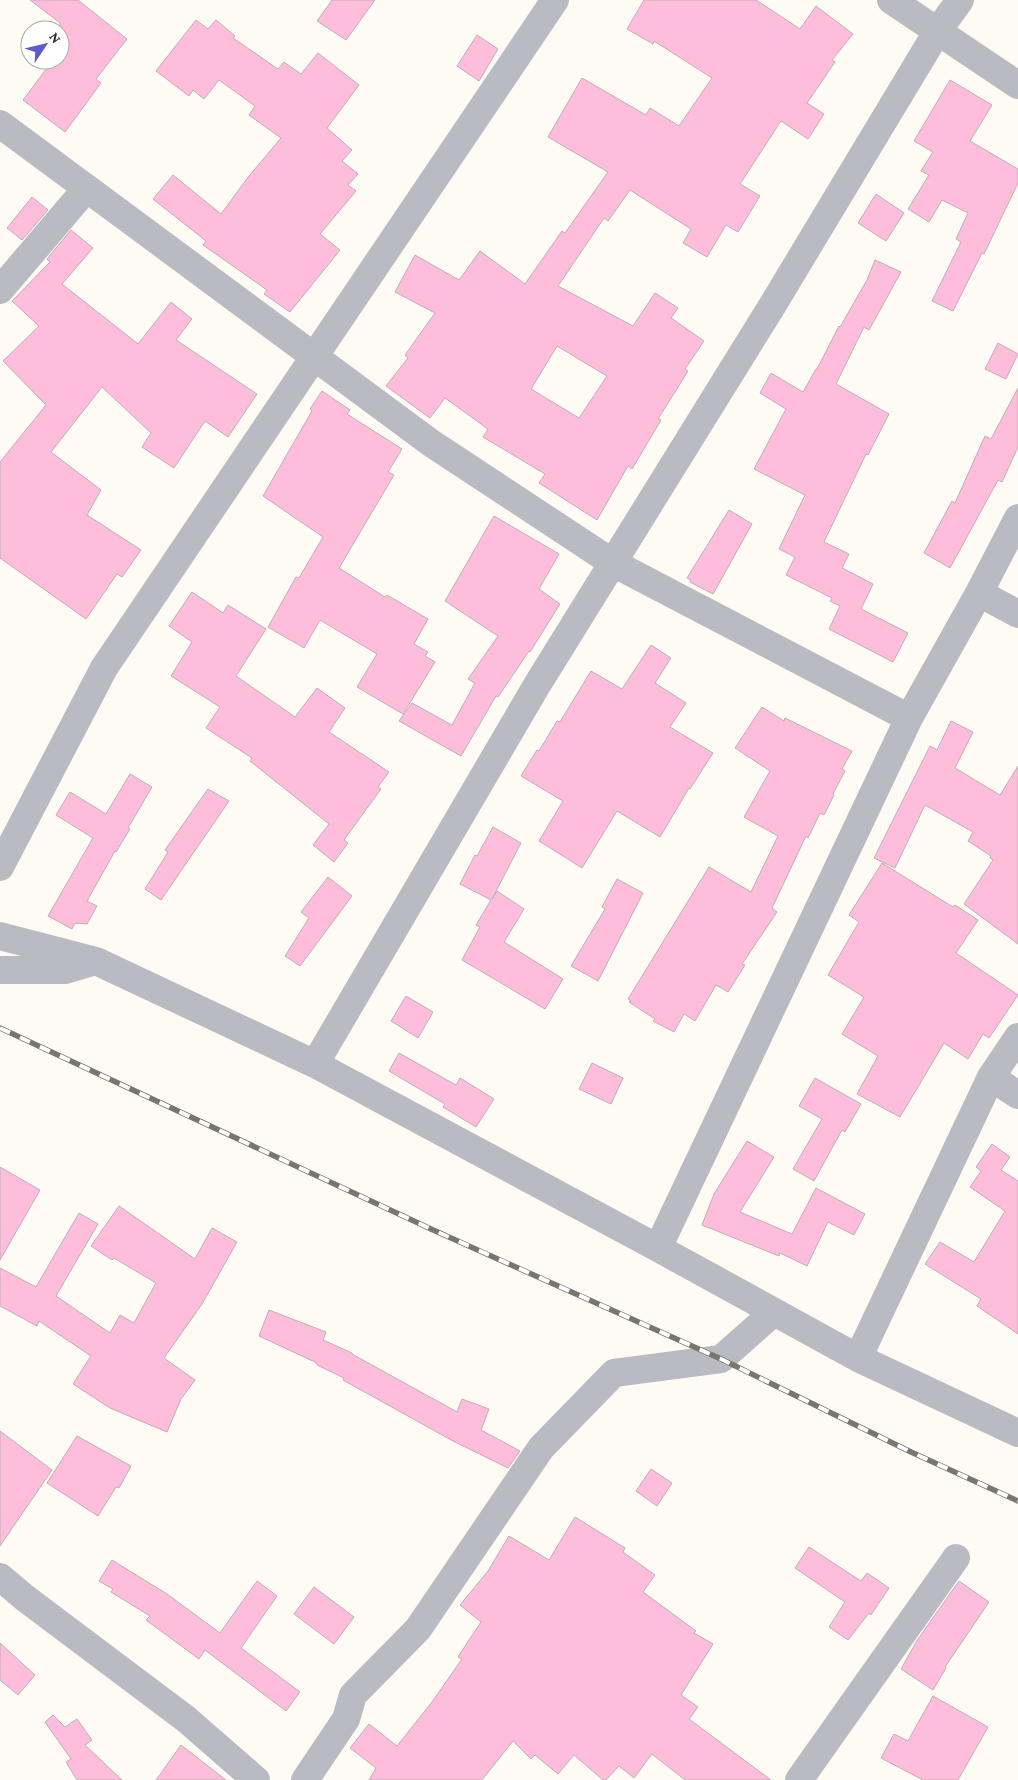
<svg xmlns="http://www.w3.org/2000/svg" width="1018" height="1780" viewBox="0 0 1018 1780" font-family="'Crimson Pro',serif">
<rect width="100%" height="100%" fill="#fefbf5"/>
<path fill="#febdda" stroke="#c0aeb6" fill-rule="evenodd" d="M30,0h48l49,39 -31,40 5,4 -36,49 -42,-32 30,-40h7v-37z
M332,0h43l-29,40 -29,-19z
M644,0h112l44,29 16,-23 37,28 -21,26 3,2 -28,41 17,11 -16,25 -27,-18 -41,63 20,12 -22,36 -12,-7 -19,32 -24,-14 8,-14 -61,-39 -22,31 -4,-3 -46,68 75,40 22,-33 23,15 -7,10 33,23 -19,28 3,2 -30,48 3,1 -29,49 -4,-3 -31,54 -58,-37 6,-9 -62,-37 5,-8 -43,-31 -15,20 -44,-32 22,-28 -3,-3 30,-42 -40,-21 20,-37 44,25 21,-29 45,33 37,-53 3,2 43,-61 -60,-35 34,-59 64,37 4,-7 29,18 33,-48 -58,-37 -1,3 -26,-15zM557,346l50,30 -28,42 -48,-29z
M196,20l12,9 8,-9 19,16 -2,2 45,31 6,-7 17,12 17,-21 41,32 -32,43 25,22 -10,11 16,13 -10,11 8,6 -36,43 20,16 -50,62 -26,-18 3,-4 -64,-45 3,-4 -53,-42 20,-24 48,39 28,-38 32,-38 -32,-23 6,-9 -36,-26 -15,19 -11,-9 -4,6 -33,-25z
M477,35l21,14 -19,32 -22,-15z
M950,80l42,25 -22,36 48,28v14l-34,71 -2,-1 -29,58 -21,-10 29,-59 -5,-3 12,-26 -26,-13 -13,22 -21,-13 21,-34 -8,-4 12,-19 -19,-11z
M876,194l28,19 -18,28 -28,-18z
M32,197l16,13 -26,30 -15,-12z
M71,230l22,18 -31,36 76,60 33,-42 21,17 -16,21 81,54 -29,43 -23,-16 -31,47 -32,-21 9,-14 -49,-46 -51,65 50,38 -14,25 54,35 -19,27 -5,-3 -31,45 -86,-61v-96l46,-57 -43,-44 36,-35 -27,-25 38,-39 -3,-3z
M875,260l26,12 -32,58 -5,-3 -28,57 53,30 -21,41 -2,-1 -42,88 25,12 -7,14 31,16 -12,25 47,24 -15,29 -64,-33 11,-23 -10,-5 2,-3 -46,-23 9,-18 -16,-8 26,-54 -51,-26 32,-60 -26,-16 11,-20 32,19 13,-23h1l22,-43 1,1 27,-47z
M998,343l20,11 -12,25 -21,-10z
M1018,388v59l-16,35 -4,-2 -48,88 -26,-15 28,-52 3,2 30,-67 6,3z
M322,391l28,19 -3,4 55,35 -14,23 6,3 -55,93 46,29 2,-2 41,24 -14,25 14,8 -3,4 10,6 -32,52 -46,-27 20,-33 -57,-34 -16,28 -36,-21 28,-50 3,1 24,-41 -60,-41 49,-85 -2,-2z
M729,510l23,14 -39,70 -23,-12 1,-2 -4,-2z
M494,516l65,38 -20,35 21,15 -30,48 -1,-1 -31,46 -2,-1 -35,60 -62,-35 13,-18 40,22 23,-42 -7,-4 30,-43 -53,-35z
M192,592l31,21 5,-8 38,24 -30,47 59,41 22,-29 28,20 -16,24 60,40 -11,15 3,2 -37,51 4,3 -14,19 -21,-17 16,-21 -79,-63 2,-3 -46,-30 14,-21 -49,-31 21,-34 -23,-16z
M651,645l20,13 -16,25 31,20 -16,24 43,26 -23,36 -1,-1 -29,49 -43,-26 -35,57 -43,-27 24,-40 -42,-25 16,-26 2,1 18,-30 3,1 31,-51 31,18z
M762,707l22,14 1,-3 67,33 -10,18 3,2 -12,23 1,1 -10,20 -4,-2 -12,25 -2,-2 -34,72 5,4 -35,52 3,1 -17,27 -12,-7 -21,36 -11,-7 -10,18 -21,-11 2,-2 -26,-17 2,-1 -3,-2 81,-132 42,25 27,-56 -34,-19 26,-46 -35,-23z
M951,721l22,11 -18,36 45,27 18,-29v178l-54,-40 29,-44 -3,-2 1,-2 -23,-15 5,-9 -48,-27 -30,63 -21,-10 56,-112 7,4z
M130,774l22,13 -24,41 2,1 -14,23 -1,-1 -28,50 10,5 -10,18 -12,-1 -3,6 -24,-13 45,-78 -37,-23 14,-23 36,22z
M208,789l21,12 -68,99 -16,-11 23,-37 -3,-2z
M493,827l28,16 -29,56 5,-8 27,18 -20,33 59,37 -18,30 -83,-49 18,-33 -4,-2 15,-25 -31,-16 15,-29 2,1z
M882,863l71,44 2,-2 23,15 -22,33 62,42 -29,43 -6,-4 -15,25 -24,-16 -44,74 -43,-23 21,-38 -36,-22 22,-37 -36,-22 31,-53 -10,-7z
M328,877l24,19 -52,70 -15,-10 24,-38 -8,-6z
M617,879l26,14 -45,88 -27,-15 34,-57 -3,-2z
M406,996l27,16 -15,26 -27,-17z
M399,1053l57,32 4,-7 34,21 -18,28 -33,-20 2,-3 -56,-33z
M592,1063l31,15 -12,26 -32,-15z
M815,1078l46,26 -16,28 -3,-2 -28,51 -21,-12 29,-50 -23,-13z
M747,1141l27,16 -34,55 52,22 24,-46 49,26 -11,21 -26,-13 -21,44 -27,-13 -1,3 -77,-31 12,-31z
M992,1144l18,13 -9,13 17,11v153l-41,-28 4,-7 -56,-35 15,-22 34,20 31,-51 -35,-24 11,-16 -5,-4z
M0,1167l40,23 -40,70z
M119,1206l76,53 17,-31 25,14 -35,62 -38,54 31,22 -14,19 -14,33 -57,-24 -37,-24 18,-28 -52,-35 -2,5 -37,-20v-38l36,19 43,-74 19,11 -42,72 54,37 10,-18 14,8 22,-40 -42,-25 -2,2 -21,-14z
M269,1310l57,22 -3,8 29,13v1l105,58 5,-13 27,10 -8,21 39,21 -12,17 -55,-27 -110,-61 1,-2 -27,-13v-2l-58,-27z
M0,1431l52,39 -52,76z
M77,1436l54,30 -12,22 -3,-1 -18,29 -51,-33z
M651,1469l21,14 -15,23 -21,-15z
M575,1517l50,31 -2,4 32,23 -12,17 53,39 -2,2 19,11 -32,51 17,12 -9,12 82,61h-86l-33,-26 -18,24 -15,-12 -13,14h-3l-29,-25 -16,19 -23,-19 -4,4 -18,-18 -31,39h-113l7,-12 -26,-20 19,-24 28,22 35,-44 30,-43 -4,-2 23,-35 -21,-17 28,-34 21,-35 40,24z
M809,1547l52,34 6,-8 22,15 -18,27 -2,-2 -21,27 -19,-13 16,-25 -50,-34z
M112,1560l55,34 53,39 37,-52 20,15 -36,52 59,44 -14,19 -81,-61 -6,9 -53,-39 4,-4 -39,-24 2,-3 -14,-8z
M959,1581l30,21 -44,65 1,1 -13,22 -32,-21 17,-30z
M314,1587l40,30 -20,27 -40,-30z
M0,1643l35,32 -17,20 -18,-15z
M933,1696l55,31 -30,53h-35l-42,-22 13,-24 14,7z
M53,1715l12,12 12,-8 15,21 -7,5 37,35h-45l-11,-18 5,-3 -26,-37z
M181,1745l45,35h-70z"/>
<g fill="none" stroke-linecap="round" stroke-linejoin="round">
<path stroke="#babac2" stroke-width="28" d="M891,0l127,85
M0,124l431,319 182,120 296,155
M0,290l86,-101
M979,593l39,21
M0,867l104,-199 451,-668
M0,936l96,25 219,103 343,184 200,110 160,75
M0,970h65l27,-8
M315,1064l222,-379 235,-379 165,-274 23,-32
M991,1077l27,18
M658,1248l251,-530 70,-125 39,-75
M858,1358l133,-281 27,-40
M0,1577l25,21 161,121 70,61
M305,1780l41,-61 7,-24 65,-66 123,-181 73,-75 107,-14 53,-47
M799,1780l157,-222"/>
<defs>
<path id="rail" d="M0,1028l431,201 290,130 190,93 107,49"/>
</defs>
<use href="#rail" stroke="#797670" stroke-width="5.5"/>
<use href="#rail" stroke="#fff" stroke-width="4" stroke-dasharray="11" stroke-linecap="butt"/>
</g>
<g transform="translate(45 45) rotate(55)"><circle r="24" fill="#ffffff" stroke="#aba9a7"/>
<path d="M0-4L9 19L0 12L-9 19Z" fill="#5d5ad2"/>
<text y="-8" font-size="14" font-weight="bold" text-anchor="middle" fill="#2c2923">N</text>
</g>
</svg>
